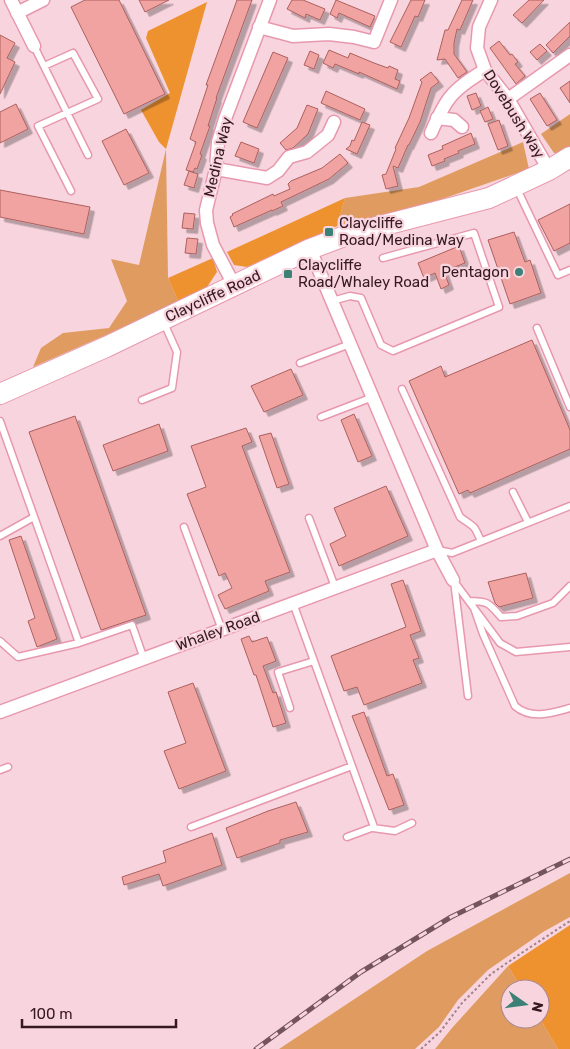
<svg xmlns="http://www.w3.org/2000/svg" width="570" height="1049" viewBox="0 0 570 1049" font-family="Rubik,sans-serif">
<defs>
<filter id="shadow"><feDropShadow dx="4.5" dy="4.5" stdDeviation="0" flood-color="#0004"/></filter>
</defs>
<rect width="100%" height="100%" fill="#f8d5de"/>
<path fill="#e09c60" d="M570,114v34l-9,5h-7l-13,-19z
M523,142l6,27 -116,40 -76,17 8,-28 74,-11z
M166,149l2,129 11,25 -146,64 8,-19 22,-15 46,-5 18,-27 -16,-42 28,6z
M570,873v44l-27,15 -55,38 -30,30 -19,27 -24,22h-136l148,-98z
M508,966l14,23h-12v30h30l18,30h-123l17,-21z"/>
<path fill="#ee922f" d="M207,2l-41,147 -7,-7 -18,-32 29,-17 -24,-55 2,-7z
M345,198l-8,28 -90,41 -13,-2 -7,-13z
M213,258l4,14 -14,21 -24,10 -11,-25z
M570,925v124h-12l-18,-30v-30h-18l-14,-23z"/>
<path fill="#f0a3a0" stroke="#ac605e" filter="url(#shadow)" d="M85,0h34l46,94 -41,20 -53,-107z
M139,0h30l-24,12z
M237,0h15l-36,98h1l-9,28h2l-10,28 2,1 -5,14 -2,-1 -2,4 -7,-2 10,-28 -6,-3 18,-54h-2z
M292,0h11l22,9 -5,11 -14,-6 -1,4 -18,-9z
M336,0l39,16 -5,11 -31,-14 -2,5 -7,-4z
M411,0h14l-7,17 -3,-1 -14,31 -11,-5z
M462,0h11l-13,30 -3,-1 -3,14v11l13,18 -9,6 -13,-19 -8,1 8,-30h3z
M529,0h15l-22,23 -9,-8z
M570,22v14l-17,17 -7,-8z
M0,35l15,8 -8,15 8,4 -15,32z
M499,41l11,14 2,-1 6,8 -3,2 10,12 -9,8 -26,-36z
M540,44l7,7 -10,9 -7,-8z
M329,50l19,8 2,-5 24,10 14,5 1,-2 9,4 -3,9 5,2 -3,8 -38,-17v2l-24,-10 -2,4 -10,-5z
M310,51l9,4 -5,14 -10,-4z
M273,52l15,6 -31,70 -14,-6z
M431,72l8,10 -8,6 -11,34 -11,23h-1l-10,23 -5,-2 5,20 -12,3 -4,-14 4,-1 10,-25 -1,-1 14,-30 13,-36 -2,-2z
M570,81v22l-10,-15z
M326,91l39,18 -5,11 -39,-17z
M476,93l5,13 -9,4 -5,-14z
M540,93l17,27 -10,6 -17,-27z
M16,104l12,25 -28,14v-31z
M307,105l11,4 -10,25 -15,14 -7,2 -6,-7 17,-15z
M488,107l5,12 -8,3 -5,-11z
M499,120l9,26 -10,4 -10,-26z
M362,122l8,3 -13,29 -11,-5 4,-3 2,-6 2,1z
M126,129l23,44 -25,12 -22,-44z
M471,133l4,11 -17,7 1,2 -15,6 1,2 -13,5 -4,-11 15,-6 -1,-3z
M241,142l18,7 -5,14 -19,-7z
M340,154l8,9 -19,16 -48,23 2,4 -11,5v-1l-38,17 -4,-10 3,-2 -1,-1 41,-20 1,2 16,-7 -2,-5 3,-3 31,-13z
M189,171l9,3 -4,14 -10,-3z
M0,190l90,17 -6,27 -84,-17z
M570,204v39l-16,8 -16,-31z
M184,213l11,1 -2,15 -11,-1z
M514,232l11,30 5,-2 11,33 -31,11 -22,-64z
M187,238l11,1 -2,15 -11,-1z
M459,246l6,17 -21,8 5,14 -8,4 -6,-16 -11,5 -6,-15z
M532,340l38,90v19l-100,44 -2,-3 -9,4 -50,-113 32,-15 4,11z
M291,369l12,26 -39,17 -13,-26z
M354,414l18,42 -14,6 -17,-42z
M75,416l71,199 -45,15 -72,-198z
M159,424l9,27 -55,20 -10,-26z
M246,428l6,14 -10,4 48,126 -25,9 4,10 -44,18 -7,-14 14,-7 -7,-15 -6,3 -32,-82 19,-7 -15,-41z
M271,433l18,51 -12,4 -18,-52z
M386,486l22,50 -69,30 -9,-22 16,-8 -12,-28z
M21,536l36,103 -20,8 -9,-26 7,-3 -26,-78z
M526,573l7,25 -34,9 -4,-4 -7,-21z
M403,580l18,51 -11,4 9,23 -6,2 9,23 -58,22 -7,-18 -13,4 -13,-35 75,-29 -15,-43z
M249,636l3,6 15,-5 9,24 -13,5 10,27 3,-1 10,31 -13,4 -17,-52h-2l-13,-36z
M193,683l33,88 -47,18 -15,-38 22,-8 -18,-51z
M364,712l23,64 6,-2 11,31 -15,5 -37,-94z
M296,802l12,30 -28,8v3l-43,15 -11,-30 42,-17z
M212,833l10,32 -59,21 -4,-12 -35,11 -2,-8 44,-15 -3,-11z"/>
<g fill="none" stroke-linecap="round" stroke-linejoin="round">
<defs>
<path id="service" d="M34,46l54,109
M44,66l29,-13 25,46 -60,27 33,65
M517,189l41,86 12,-5
M332,301l18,-5 11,2 20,47 12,6 106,-44 -25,-74 -91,25
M537,328l33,79
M300,363l50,-19
M402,389l58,128c15,11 13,6 21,24
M142,400l30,-12 5,-36 -13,-29
M321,417l52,-20
M0,421l79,222 53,-18 12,34
M513,492l15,30
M309,518l26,69
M184,527l38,103
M0,536l34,-19
M438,550l14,3 118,-47
M453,580l47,63 16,9 54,-5
M454,581l14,115
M469,601c19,0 20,2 32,16l16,-1 36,-13 17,-17
M293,603l81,224 -27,10
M474,608l9,26 32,72c16,14 37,7 55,2
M0,641l18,16 61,-14
M290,708l-12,-36 36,-11
M0,770l8,-3
M191,827l161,-61
M374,827l-1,1 22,3 17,-8"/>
<path id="minor" d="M11,0l23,46
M491,0l-12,27 -2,21 8,22 23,29 41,71
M17,13l26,-13
M259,27l34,9 36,-2 25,3 20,5 17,-42
M508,99l62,-44
M437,118l17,2 8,7
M431,133c15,-35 21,-43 54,-63
M216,169l51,9 11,-7 11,-14 18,-5 21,-17 6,-13
M310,249l127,301 16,30
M234,285l-21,-40 -6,-22 -1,-13 10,-41 2,-27 7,-23 45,-119
M0,712l437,-162"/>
<path id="trunk" d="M0,394l106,-47 204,-98 40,-15 139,-36 60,-28 21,-13"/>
</defs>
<use href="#service" stroke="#e898ae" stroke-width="9"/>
<use href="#minor" stroke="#e898ae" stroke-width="15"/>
<use href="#trunk" stroke="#e898ae" stroke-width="22"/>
<path stroke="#a2818a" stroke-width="2" stroke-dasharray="2.5 2.5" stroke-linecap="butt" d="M421,1049l19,-17 22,-29 29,-29 29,-20 50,-33"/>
<use href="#service" stroke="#fff" stroke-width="6"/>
<use href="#minor" stroke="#fff" stroke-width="12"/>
<use href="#trunk" stroke="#fff" stroke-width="20"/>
<defs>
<path id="rail" d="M256,1049l105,-77 90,-55 119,-58"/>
</defs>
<use href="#rail" stroke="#74545d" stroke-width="5"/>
<use href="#rail" stroke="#f8d5de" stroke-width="3" stroke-dasharray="9" stroke-linecap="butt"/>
</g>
<g fill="#3d8176" stroke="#f8d5de" stroke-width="2">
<rect x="324" y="227" width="10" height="10" rx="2.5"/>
<circle cx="519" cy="272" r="5"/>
<rect x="283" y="269" width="10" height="10" rx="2.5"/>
</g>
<g text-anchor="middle" stroke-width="4.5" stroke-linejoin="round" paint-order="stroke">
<g font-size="15" fill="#361821" stroke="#f8d5de">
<text transform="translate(514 114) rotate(58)" y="5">Dovebush Way</text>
<text transform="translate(218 157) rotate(-77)" y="5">Medina Way</text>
<text transform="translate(213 296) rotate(-25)" y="5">Claycliffe Road</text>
<text transform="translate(218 631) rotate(-20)" y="5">Whaley Road</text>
</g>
<g font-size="15" fill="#361821" stroke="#f8d5de" text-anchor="start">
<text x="339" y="228">Claycliffe<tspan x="339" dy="17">Road/Medina Way</tspan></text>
<text x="298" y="270">Claycliffe<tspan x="298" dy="17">Road/Whaley Road</tspan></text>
<text x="509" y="277" text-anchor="end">Pentagon</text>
</g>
</g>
<g transform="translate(525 1004) rotate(104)"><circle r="24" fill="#f8d5de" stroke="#aa8992"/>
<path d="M0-4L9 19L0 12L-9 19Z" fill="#3d8176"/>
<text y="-8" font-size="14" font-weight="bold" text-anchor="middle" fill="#361821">N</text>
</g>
<path d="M22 1019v8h154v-8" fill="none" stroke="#361821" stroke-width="2.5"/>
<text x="30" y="1019" font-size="15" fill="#361821" stroke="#f8d5de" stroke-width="4" paint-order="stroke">100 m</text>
</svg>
